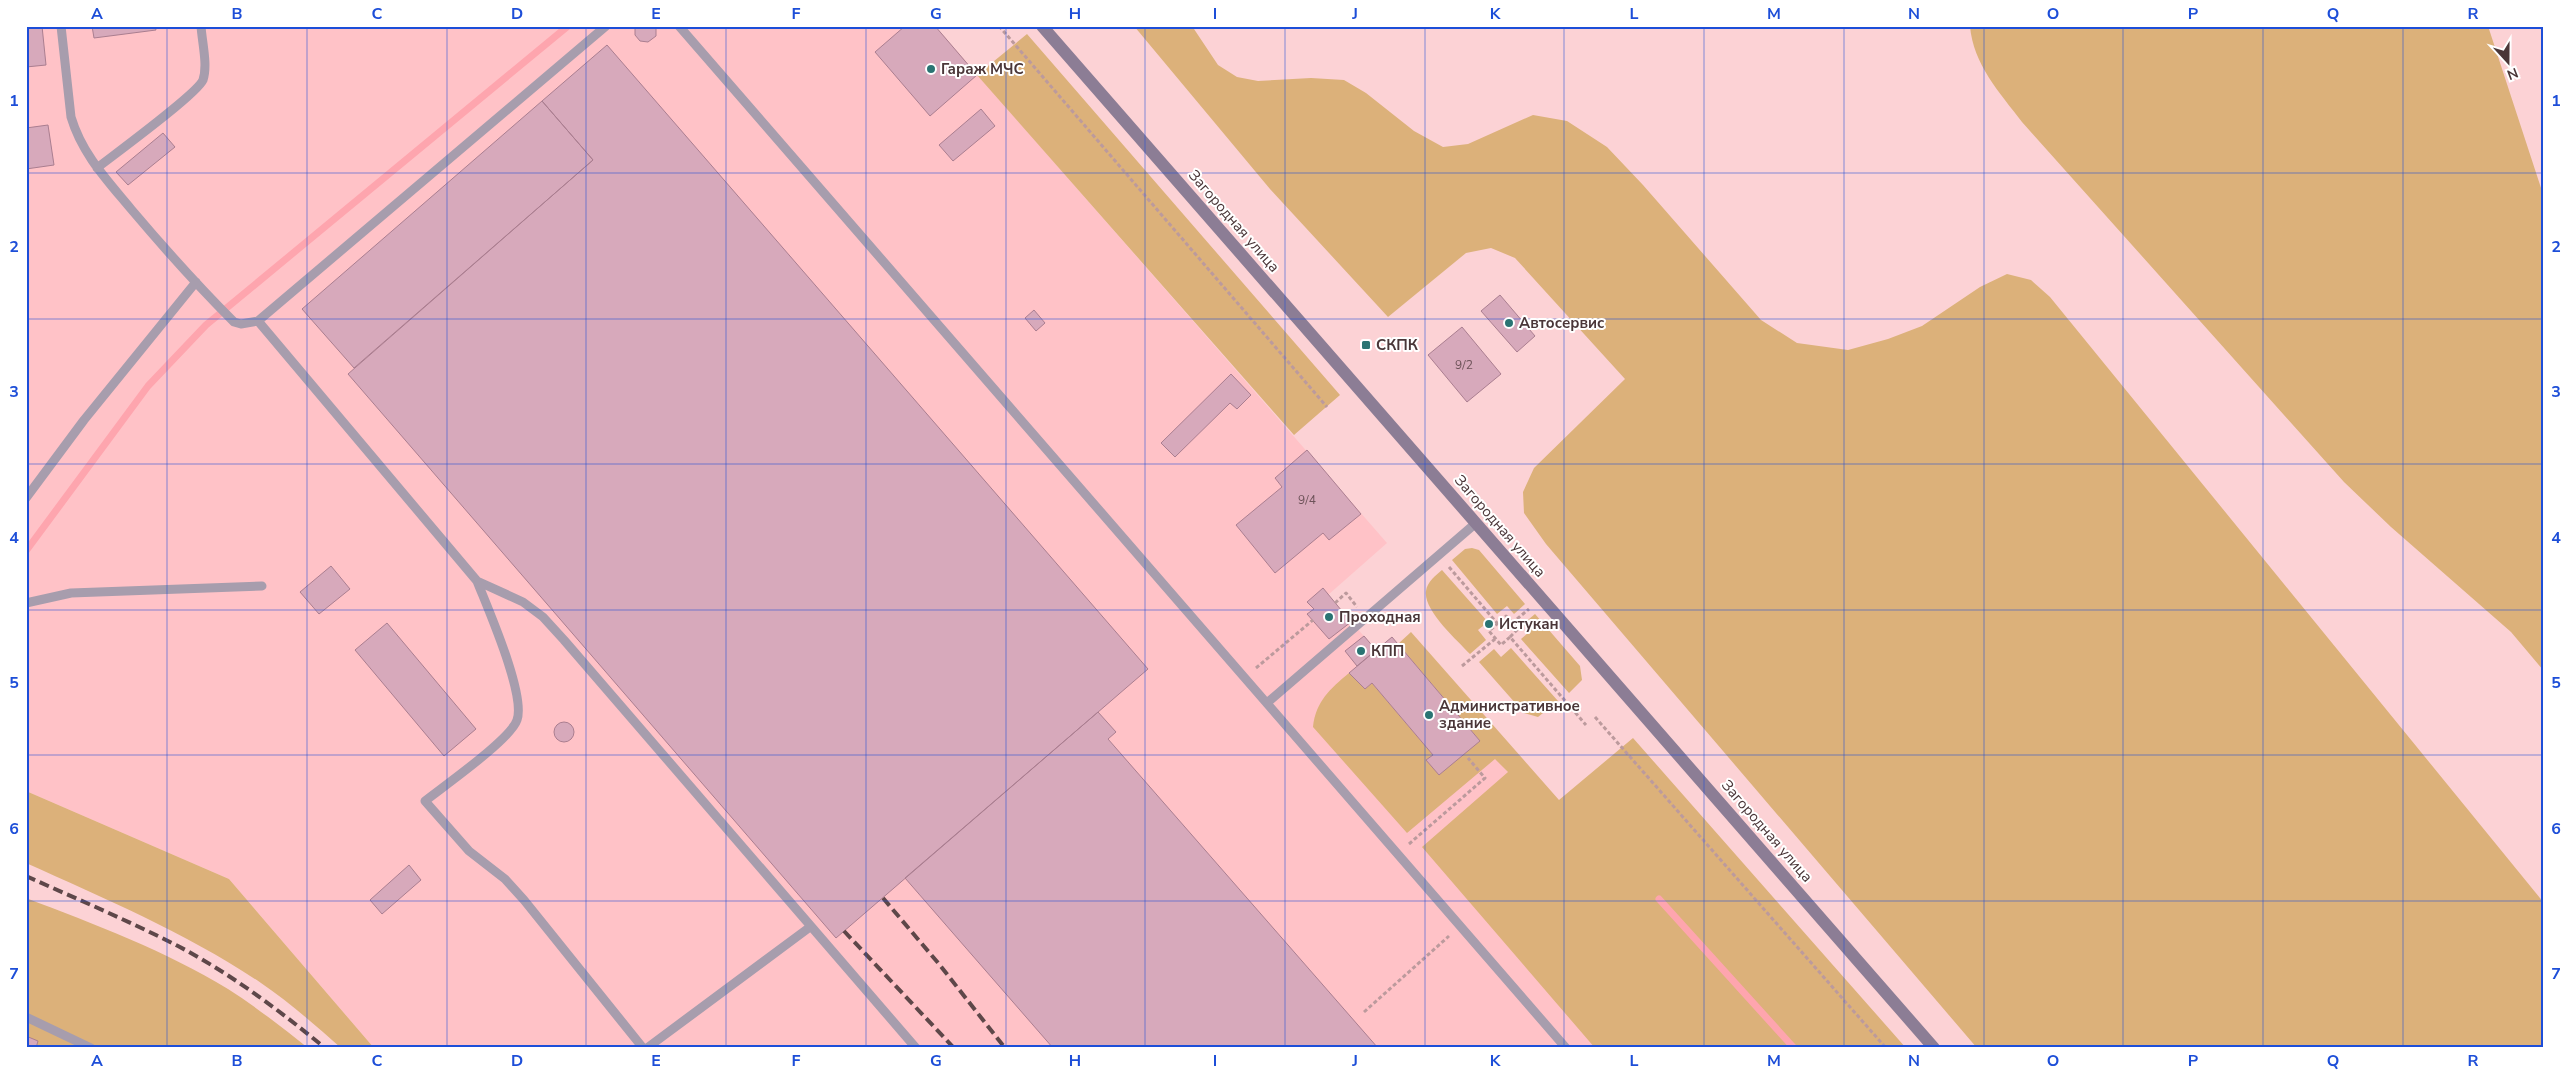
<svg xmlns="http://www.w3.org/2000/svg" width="2570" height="1074" viewBox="0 0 2570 1074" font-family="'Nunito Sans',sans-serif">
<rect width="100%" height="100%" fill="#fcd2d5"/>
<path fill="#ffc2c7" d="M26,26h909l452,517 -59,52 48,55 16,-13 352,411h-1370l-145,-169 -203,-88z"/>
<path fill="#dcb17a" d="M1134,26h58l26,39 19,12 21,4 53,-3 33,2 22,13 48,38 29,16 25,-3 65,-29 34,6 40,26 36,38 118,135 36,23 51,7 40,-11 34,-13 58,-39 27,-13 24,6 19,17 494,606v145h-567l-431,-504 -22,-31 -1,-21 11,-24 91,-89 -110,-121 -24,-10 -25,5 -78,64 -118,-128z
M1970,26h518l56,171v474l-33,-39 -120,-105 -47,-45 -322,-360c-22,-29 -49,-58 -52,-96z
M1027,34l313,361 -46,40 -317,-360z
M1472,548l7,2 46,54 -11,10 -7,-8 -10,8 -45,-54 13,-11z
M1442,570l46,52 -10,8 8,10 -16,14c-13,-14 -47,-44 -44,-63 1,-9 10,-16 16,-21z
M1535,614l45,52 2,14 -13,13 -48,-54 8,-7 -6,-8z
M1411,632l148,168 74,-62 273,310h-311l-173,-201 86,-75 -13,-13 -88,74 -94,-106c3,-26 17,-38 36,-54l16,16 7,-6 61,72 -6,5 53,-19 -82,-97z
M1511,648l47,53 -20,16 -14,-4 -45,-51 15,-13 7,8z
M26,791l203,88 145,169h-33c-26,-23 -52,-46 -80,-65 -73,-49 -155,-84 -235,-120z
M26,898c68,26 140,53 202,91 28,18 54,38 80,59h-282z"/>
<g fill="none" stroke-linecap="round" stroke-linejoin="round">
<path stroke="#fea5ae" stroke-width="7" d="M26,551l122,-165 58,-61 362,-299
M1659,899l135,149"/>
</g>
<path fill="#d7a9bb" stroke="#aa7e90" d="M26,26h16l4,39 -20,2z
M92,26h63l1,4 -62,8z
M635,26h21v10l-8,6 -8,-1 -5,-6z
M905,26h30l42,49 -47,41 -55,-64z
M607,45l541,624 -312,269 -488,-564 245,-214 -51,-59z
M542,101l51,59 -239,208 -52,-59z
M981,109l14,17 -42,35 -14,-16z
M48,125l6,40 -28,4v-41z
M163,133l12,14 -47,38 -12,-13z
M1500,295l35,41 -18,16 -36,-41z
M1034,310l11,13 -9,8 -11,-13z
M1462,327l39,47 -34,28 -39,-47z
M1231,374l20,21 -14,14 -7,-6 -55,54 -14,-14z
M1307,450l54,64 -32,26 -6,-7 -48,40 -39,-48 46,-38 -7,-9z
M331,566l19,23 -31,25 -19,-22z
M1323,588l28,34 -22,17 -22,-25 7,-5 -7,-7z
M387,623l89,106 -32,27 -89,-106z
M1364,636l12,14 -19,16 -12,-15z
M1392,637l88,104 -41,34 -13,-15 7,-5 -61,-72 -7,6 -16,-16z
M1098,712l18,20 -8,7 270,309h-325l-148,-170z
M554 732a10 10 0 1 1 20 0a10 10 0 1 1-20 0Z
M409,865l12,15 -39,34 -12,-14z
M26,1036l12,5 -2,7h-10z"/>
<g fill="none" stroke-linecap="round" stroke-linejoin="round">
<path stroke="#bc9a9d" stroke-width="3" stroke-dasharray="4 2.5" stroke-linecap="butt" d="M999,26l328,381
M1449,567l48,56
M1335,603l11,-10 11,14
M1512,623l17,-14
M1510,637l-9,8 -12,-14 17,-15 12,13 -8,8 76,88
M1462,666l33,-27
M1256,668l57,-48
M1595,717l291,331
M1409,844l76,-66 -17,-20
M1364,1012l85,-76"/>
<path stroke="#a79dad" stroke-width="9" d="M61,26l10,91c11,37 36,63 60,92 33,39 67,77 103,113l7,2 17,-3
M606,26l-348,295 219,260 46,21 20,15 21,23 352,408
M679,26l887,1022
M97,168c18,-14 100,-74 106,-88 5,-15 -1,-38 -2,-54
M26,498l58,-78 112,-138
M477,581c11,28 49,114 40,139 -6,19 -73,66 -92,81l44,50 36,28 19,21 119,148
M26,603l45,-10 191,-7
M1267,703l209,-180
M26,1017l65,31
M647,1048l163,-121"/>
<path stroke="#8c7d95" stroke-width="12" d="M1042,26l892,1022"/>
<path stroke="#5e4749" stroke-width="4" stroke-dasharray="10 5" stroke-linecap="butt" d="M26,876c51,23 103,45 152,70 53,28 101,64 147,102
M883,898l56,66 66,84
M844,931l110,117"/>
</g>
<path fill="none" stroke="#1d4ed8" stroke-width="1" stroke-opacity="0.55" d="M167,26v1022M307,26v1022M447,26v1022M586,26v1022M726,26v1022M866,26v1022M1006,26v1022M1145,26v1022M1285,26v1022M1425,26v1022M1564,26v1022M1704,26v1022M1844,26v1022M1984,26v1022M2123,26v1022M2263,26v1022M2403,26v1022M26,173h2518M26,319h2518M26,464h2518M26,610h2518M26,755h2518M26,901h2518"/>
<g fill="#2a7473" stroke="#fff" stroke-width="2">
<circle cx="931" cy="69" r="5"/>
<circle cx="1509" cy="323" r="5"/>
<rect x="1361" y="340" width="10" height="10" rx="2.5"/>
<circle cx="1329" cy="617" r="5"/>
<circle cx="1489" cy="624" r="5"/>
<circle cx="1361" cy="651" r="5"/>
<circle cx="1429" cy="715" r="5"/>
</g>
<g text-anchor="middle" stroke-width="4" stroke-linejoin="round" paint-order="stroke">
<g font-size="12" fill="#6d5359">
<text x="1464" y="369">9/2</text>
<text x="1307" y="504">9/4</text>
</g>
<g font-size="15" font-weight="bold" fill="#4a3638" stroke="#fff" text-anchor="start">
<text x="941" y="74">Гараж МЧС</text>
<text x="1519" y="328">Автосервис</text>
<text x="1376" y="350">СКПК</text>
<text x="1339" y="622">Проходная</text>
<text x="1499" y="629">Истукан</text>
<text x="1371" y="656">КПП</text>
<text x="1439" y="711">Административное<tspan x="1439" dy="17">здание</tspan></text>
</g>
<g font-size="15" fill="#4a3638" stroke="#fff">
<text transform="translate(1234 221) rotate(49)" y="5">Загородная улица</text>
<text transform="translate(1500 526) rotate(49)" y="5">Загородная улица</text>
<text transform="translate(1767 831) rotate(49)" y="5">Загородная улица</text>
</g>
</g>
<rect width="2570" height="1074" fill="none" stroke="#ffffff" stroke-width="55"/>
<g transform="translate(2508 62) rotate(159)" stroke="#ffffff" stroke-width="4" paint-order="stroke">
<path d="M0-4L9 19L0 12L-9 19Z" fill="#4a3638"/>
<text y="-8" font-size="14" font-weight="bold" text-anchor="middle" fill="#4a3638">N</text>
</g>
<rect x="28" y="28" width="2514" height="1018" fill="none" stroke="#1d4ed8" stroke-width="2"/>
<g font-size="16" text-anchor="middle" font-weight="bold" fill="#1d4ed8">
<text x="97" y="19">A</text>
<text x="237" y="19">B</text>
<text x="377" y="19">C</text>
<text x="517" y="19">D</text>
<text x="656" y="19">E</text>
<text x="796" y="19">F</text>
<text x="936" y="19">G</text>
<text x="1075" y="19">H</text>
<text x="1215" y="19">I</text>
<text x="1355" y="19">J</text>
<text x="1495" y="19">K</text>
<text x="1634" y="19">L</text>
<text x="1774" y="19">M</text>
<text x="1914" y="19">N</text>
<text x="2053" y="19">O</text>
<text x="2193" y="19">P</text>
<text x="2333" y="19">Q</text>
<text x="2473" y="19">R</text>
<text x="14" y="106">1</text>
<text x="2556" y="106">1</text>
<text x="14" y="252">2</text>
<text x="2556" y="252">2</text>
<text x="14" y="397">3</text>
<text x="2556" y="397">3</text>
<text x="14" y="543">4</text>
<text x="2556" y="543">4</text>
<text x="14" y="688">5</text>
<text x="2556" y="688">5</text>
<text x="14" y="834">6</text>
<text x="2556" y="834">6</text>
<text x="14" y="979">7</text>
<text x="2556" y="979">7</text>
<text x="97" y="1066">A</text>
<text x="237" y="1066">B</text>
<text x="377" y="1066">C</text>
<text x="517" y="1066">D</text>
<text x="656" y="1066">E</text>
<text x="796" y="1066">F</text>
<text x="936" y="1066">G</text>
<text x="1075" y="1066">H</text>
<text x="1215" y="1066">I</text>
<text x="1355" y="1066">J</text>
<text x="1495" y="1066">K</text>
<text x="1634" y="1066">L</text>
<text x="1774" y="1066">M</text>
<text x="1914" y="1066">N</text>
<text x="2053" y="1066">O</text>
<text x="2193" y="1066">P</text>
<text x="2333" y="1066">Q</text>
<text x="2473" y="1066">R</text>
</g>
</svg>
